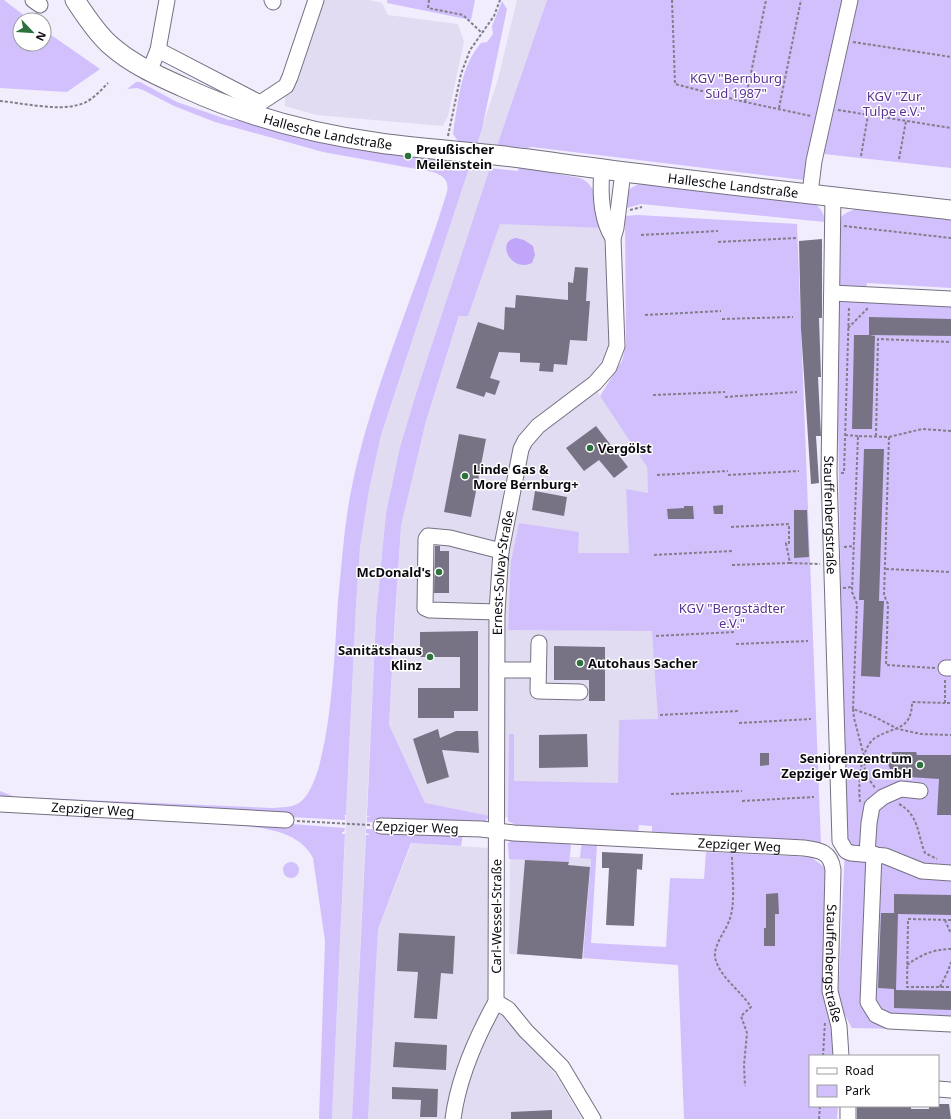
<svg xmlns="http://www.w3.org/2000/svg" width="951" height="1119" viewBox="0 0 951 1119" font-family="'Noto Sans',sans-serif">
<rect width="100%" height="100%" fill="#f1edfd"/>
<path fill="#e2dcf2" d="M318,0h51l13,3 6,12 70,9 6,18 -16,74 -5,10 -127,-11 -31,-9v-15z
M517,0h30l-129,387 -18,60 -14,66 -10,104 -24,502h-20l24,-514 4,-57 9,-58 12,-55 21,-64 96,-292z
M489,223l113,5 6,40 3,50 -2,33 -10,21 -9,8 57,87 17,358 -243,-12 -32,-88 12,-199 25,-105z
M412,843l77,5 3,151 64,76 26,44h-214l10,-190z
M510,854l81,4 -8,100 -74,-4z"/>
<path fill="#d2c0fc" d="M0,0h4l26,20h-10v24h24v-14l56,39 -33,23 -67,-4z
M387,0h88l-4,20 -84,-17z
M547,0h295l-38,180 -272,-33 -5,1 -30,-2z
M857,0h94v168l-127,-14z
M502,1l5,8 -25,120 -5,15 -19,-3 -5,-7 1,-8c5,-29 7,-60 27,-83l6,-1 6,-8 -1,-8z
M136,82h4l37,20 52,18h7l58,13 149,25v5l27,2 -89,270 -12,55 -9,58 -4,57 -10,210 -3,1h2v4l-345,-19v-10l15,6 258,11c8,-1 18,0 26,-5 33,-22 36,-162 39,-202 4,-39 6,-77 14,-115 21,-101 65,-196 95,-294 2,-12 -3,-16 -14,-20l-110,-20 -108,-30 -41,-16 -31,-16 -6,-2 -10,1z
M519,167l61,11c19,8 19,32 22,50l-102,-4 -32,92h-9l-33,105 -25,105 -6,91 -6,108 36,78 65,13 -7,8 -12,3 -104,-5v-5l4,-1h-4l9,-199 10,-104 14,-66 18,-60 72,-219 28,3z
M639,184l173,18c8,5 12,10 13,20l-184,-18 -21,6c3,-14 5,-20 19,-26z
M861,208l90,10v70l-84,-5 -1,7 -27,-3 -2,-66c7,-8 13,-11 24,-13z
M638,215l159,9 24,620 -157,-11v1h-12v-8l-13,-1 -1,8 -120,-7 -10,-5 1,-87h5v47l104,2 1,-63 39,-1 -6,-88 -144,-1 3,-69 8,-38 60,9 -1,21h51l-3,-64 22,4 -1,-26 -47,-71 22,-35 4,-17 -1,-128z
M840,299l111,4v727l-99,-2 -14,-25 7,-155 -9,-545z
M223,819l122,9 -1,4h-2v2h3l-13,285h-13l6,-178 -12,-83c-16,-31 -61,-31 -92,-34z
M366,829l97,5 -2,12 -50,-3 -33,86 -10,190h-16l14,-284h3v-1l-3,-1z
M512,840l57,3 2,3 -2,16 -60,-3 -1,-16z
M583,844l14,1 -6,98 75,4 4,-69 34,1 2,-27 105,5 16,12 -5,125 11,31 3,31h-26v50h28l-1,13h-153l-6,-154 -95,-7 8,-99 -11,-1 1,-11z
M283 870a8 8 0 1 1 16 0a8 8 0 1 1-16 0Z"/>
<path fill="#c0a5f9" d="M516,238l8,2 9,6 2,9 -3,8c-21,10 -37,-22 -16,-25z"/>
<path fill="#787384" d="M822,239v79h-3l2,59h-3l3,59h-5l3,47 -8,1 -10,-155 -2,-88z
M575,267l13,1 -2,33h4l-3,40 -17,-1 -3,25 -13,-1 -1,8 -14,-1 1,-8 -20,-1v-9l-21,-1 -9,26 10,3 -5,14 -9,-3 -2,5 -28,-9 22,-66 26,8 1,-23 10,1 1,-13 52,5v-18l5,1z
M869,317l82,2v17l-81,-1 5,1 -3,93h-20l2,-94h15z
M596,426l32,41 -14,11 -15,-18 -15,11 -18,-23z
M459,434l27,5 -15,78 -27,-5z
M864,449h20l-5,152h5l-4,76 -19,-1 3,-76h-5z
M535,491l32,6 -3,19 -32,-6z
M723,505v9h-9l-1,-8z
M684,506h9l1,13h-26l-1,-10 17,-1z
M794,510h13l2,47 -15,1z
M435,546h5v5h9v42h-15z
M478,631v80h-24v7h-36v-30h42v-31h-40v-25z
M554,646l51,1v54h-16v-21h-35z
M438,729l2,9 16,-7h22l1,22 -37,-3 7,27 -22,7 -14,-45z
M587,734l1,33 -49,1v-33z
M892,752h24l1,3h34v60h-14l2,-36 -46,-3v-7h-3l-3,-8 5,-4z
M760,753h9v12l-9,1z
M602,852l41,2 -1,16 -5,-1 -3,57 -28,-1 3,-57h-7z
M525,860l44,2 -1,3 22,2 -8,92 -65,-5z
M778,893l1,21h-4v32h-11v-18h2v-34z
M894,894l57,1v20l-53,-1 -2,76 55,1v19l-57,-2v-19l-16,-1 3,-75h13z
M399,933l56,3 -2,38 -12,-1 -4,46 -23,-1 4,-46 -21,-1z
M395,1042l52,3 -1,25 -53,-3z
M392,1087l46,2 -1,28h-17l1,-17 -29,-1z
M938,1104h11l2,15h-94v-13h54v3h18v-3h9z
M552,1110v9h-41v-7z"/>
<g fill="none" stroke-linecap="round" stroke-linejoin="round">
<defs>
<g id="minor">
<path d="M33,0l7,5"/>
<path d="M272,0l1,2"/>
<path d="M158,50l102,53"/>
<path d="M149,72l9,-22 9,-50"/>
<path d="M255,115l5,-12 26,-17 4,-9 26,-77"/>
<path d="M602,170c-2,22 -2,48 11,68"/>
<path d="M810,193l4,-32 36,-161"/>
<path id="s1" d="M833,196l-4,277 11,368 6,10 5,2 34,3 37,15 29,2"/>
<path d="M832,293l119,6"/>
<path d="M497,612l-67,-2 -5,-2 1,-69 2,-3 22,2 51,13"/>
<path d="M539,643l-1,48 42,1"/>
<path d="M946,668h5"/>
<path d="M497,670h41"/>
<path id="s2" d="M0,804l286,16"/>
<path id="s3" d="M381,826l100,3 33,4 290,15c16,2 27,4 29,22l-3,121 9,35 2,30"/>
<path d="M867,854l2,-31 3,-17 11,-9 18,-8 19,2"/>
<path d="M874,854l-6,148 8,13 13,6 62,3"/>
<path d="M496,1002l12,7 18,22 36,36 31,52"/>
<path d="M938,1089l13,1"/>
<path id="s4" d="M453,1119c5,-39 24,-83 43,-117l1,-390 4,-61 20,-102 4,-8 13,-15 57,-43 14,-16 8,-21 -4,-108 3,-10 7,-56"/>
<path d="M848,1119v-13"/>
</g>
<g id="major">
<path id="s5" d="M75,0c10,15 20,31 34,44 22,20 49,32 76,44 61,28 129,46 195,55 49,7 99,9 148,16 140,20 282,35 423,51"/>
</g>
</defs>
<use href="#minor" stroke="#757081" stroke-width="17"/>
<use href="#major" stroke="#757081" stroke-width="21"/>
<path stroke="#817e89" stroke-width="2" stroke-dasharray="3 2" stroke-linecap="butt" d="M429,0l-1,8 35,7 19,18
M672,0l3,84 70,18 66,14
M853,42l98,15
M0,101c22,2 57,10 78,4 13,-3 21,-13 30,-22
M745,102l21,-102
M779,108l22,-108
M838,110l113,18
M448,136l13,-62 9,-24 24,-34 6,-16
M861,156l7,-41
M899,159l7,-38
M630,210l12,-3
M844,226l107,12
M641,235l77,-4
M718,242l78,-4
M645,315l76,-4
M722,319l71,-2
M848,328l21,-21
M653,395l72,-3
M725,397l72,-5
M951,431l-29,-2 -33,8 -31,-1 -6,156 5,12 -4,105 20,7 25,13 23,5 30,1
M845,435l13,1
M876,436l2,-97 73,3
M889,437l-5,158 4,9 -2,61 49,3
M841,473h3l5,-167
M657,475l71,-4
M728,475l71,-4
M731,527l58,-3v19h-3l4,20 30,1
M844,547l10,-1
M654,555l78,-4
M732,565l58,-2
M886,569l65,3
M843,588l9,-1
M656,636l79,-4
M736,644l72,-3
M945,680v23h6
M853,709l1,9 10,38 1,18 11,15
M660,715l79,-4
M739,723l72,-4
M671,794l71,-3
M742,801l72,-4
M860,802c-2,-16 0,-54 15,-64 19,-12 37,-7 37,-36l33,1
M899,804c20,11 18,29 26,49l12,6
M297,821l73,4
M732,857c0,17 4,48 -3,64 -4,12 -18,26 -13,40 6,18 25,30 35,46l-10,9 6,17 -3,32 1,21
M945,920l6,14
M951,920l-43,-1 -1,68h44
M907,965c13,-10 27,-16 44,-16
M940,987l8,-16 3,-9
M823,1056l2,-35
M819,1119l1,-13"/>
<use href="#minor" stroke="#fff" stroke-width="15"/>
<use href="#major" stroke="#fff" stroke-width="19"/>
</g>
<g fill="#2d723d" stroke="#fff" stroke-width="1.5">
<circle cx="408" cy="156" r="4"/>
<circle cx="590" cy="448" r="4"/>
<circle cx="465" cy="476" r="4"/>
<circle cx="439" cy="572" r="4"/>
<circle cx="430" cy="657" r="4"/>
<circle cx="580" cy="663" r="4"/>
<circle cx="920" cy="765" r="4"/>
</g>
<g text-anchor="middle" stroke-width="3" stroke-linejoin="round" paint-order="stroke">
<g font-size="13" fill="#593292" stroke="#fff">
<text x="736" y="83">KGV "Bernburg<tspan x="736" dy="15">Süd 1987"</tspan></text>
<text x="894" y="101">KGV "Zur<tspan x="894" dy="15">Tulpe e.V."</tspan></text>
<text x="732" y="613">KGV "Bergstädter<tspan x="732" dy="15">e.V."</tspan></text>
</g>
<g font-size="13" fill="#0c0a10" stroke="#fff">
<text dy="5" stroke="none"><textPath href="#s5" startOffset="294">Hallesche Landstraße</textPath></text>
<text dy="5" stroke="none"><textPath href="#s5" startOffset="703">Hallesche Landstraße</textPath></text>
<text dy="5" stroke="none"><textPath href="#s1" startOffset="319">Stauffenbergstraße</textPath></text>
<text dy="5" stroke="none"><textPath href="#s4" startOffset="555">Ernest-Solvay-Straße</textPath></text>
<text dy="5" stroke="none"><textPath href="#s2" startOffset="93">Zepziger Weg</textPath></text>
<text transform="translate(417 827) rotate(2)" y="5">Zepziger Weg</text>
<text dy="5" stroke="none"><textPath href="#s3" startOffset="359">Zepziger Weg</textPath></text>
<text dy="5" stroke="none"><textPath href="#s4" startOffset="211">Carl-Wessel-Straße</textPath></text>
<text dy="5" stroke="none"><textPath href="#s3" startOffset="558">Stauffenbergstraße</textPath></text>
</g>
<g font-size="13" font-weight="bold" fill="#0c0a10" stroke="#fff" text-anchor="start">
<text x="416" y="154">Preußischer<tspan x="416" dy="15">Meilenstein</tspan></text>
<text x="598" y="453">Vergölst</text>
<text x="473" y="474">Linde Gas &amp;<tspan x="473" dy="15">More Bernburg+</tspan></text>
<text x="431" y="577" text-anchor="end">McDonald's</text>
<text x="422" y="655" text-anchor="end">Sanitätshaus<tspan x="422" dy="15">Klinz</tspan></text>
<text x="588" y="668">Autohaus Sacher</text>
<text x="912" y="763" text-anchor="end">Seniorenzentrum<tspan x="912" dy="15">Zepziger Weg GmbH</tspan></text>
</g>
</g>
<rect x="809" y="1055" width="130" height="52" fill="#ffffff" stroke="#9e9d9f"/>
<rect x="817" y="1068" width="20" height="6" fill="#ffffff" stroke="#9e9d9f"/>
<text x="845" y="1075" font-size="12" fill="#0c0a10">Road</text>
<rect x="817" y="1085" width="20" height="12" fill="#d2c0fc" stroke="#9e9d9f"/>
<text x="845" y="1095" font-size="12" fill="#0c0a10">Park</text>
<g transform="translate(32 32) rotate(115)"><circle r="19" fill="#ffffff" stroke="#9e9d9f"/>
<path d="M0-3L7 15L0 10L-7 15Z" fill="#2d723d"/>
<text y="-6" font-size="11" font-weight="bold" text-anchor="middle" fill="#0c0a10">N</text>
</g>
</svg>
